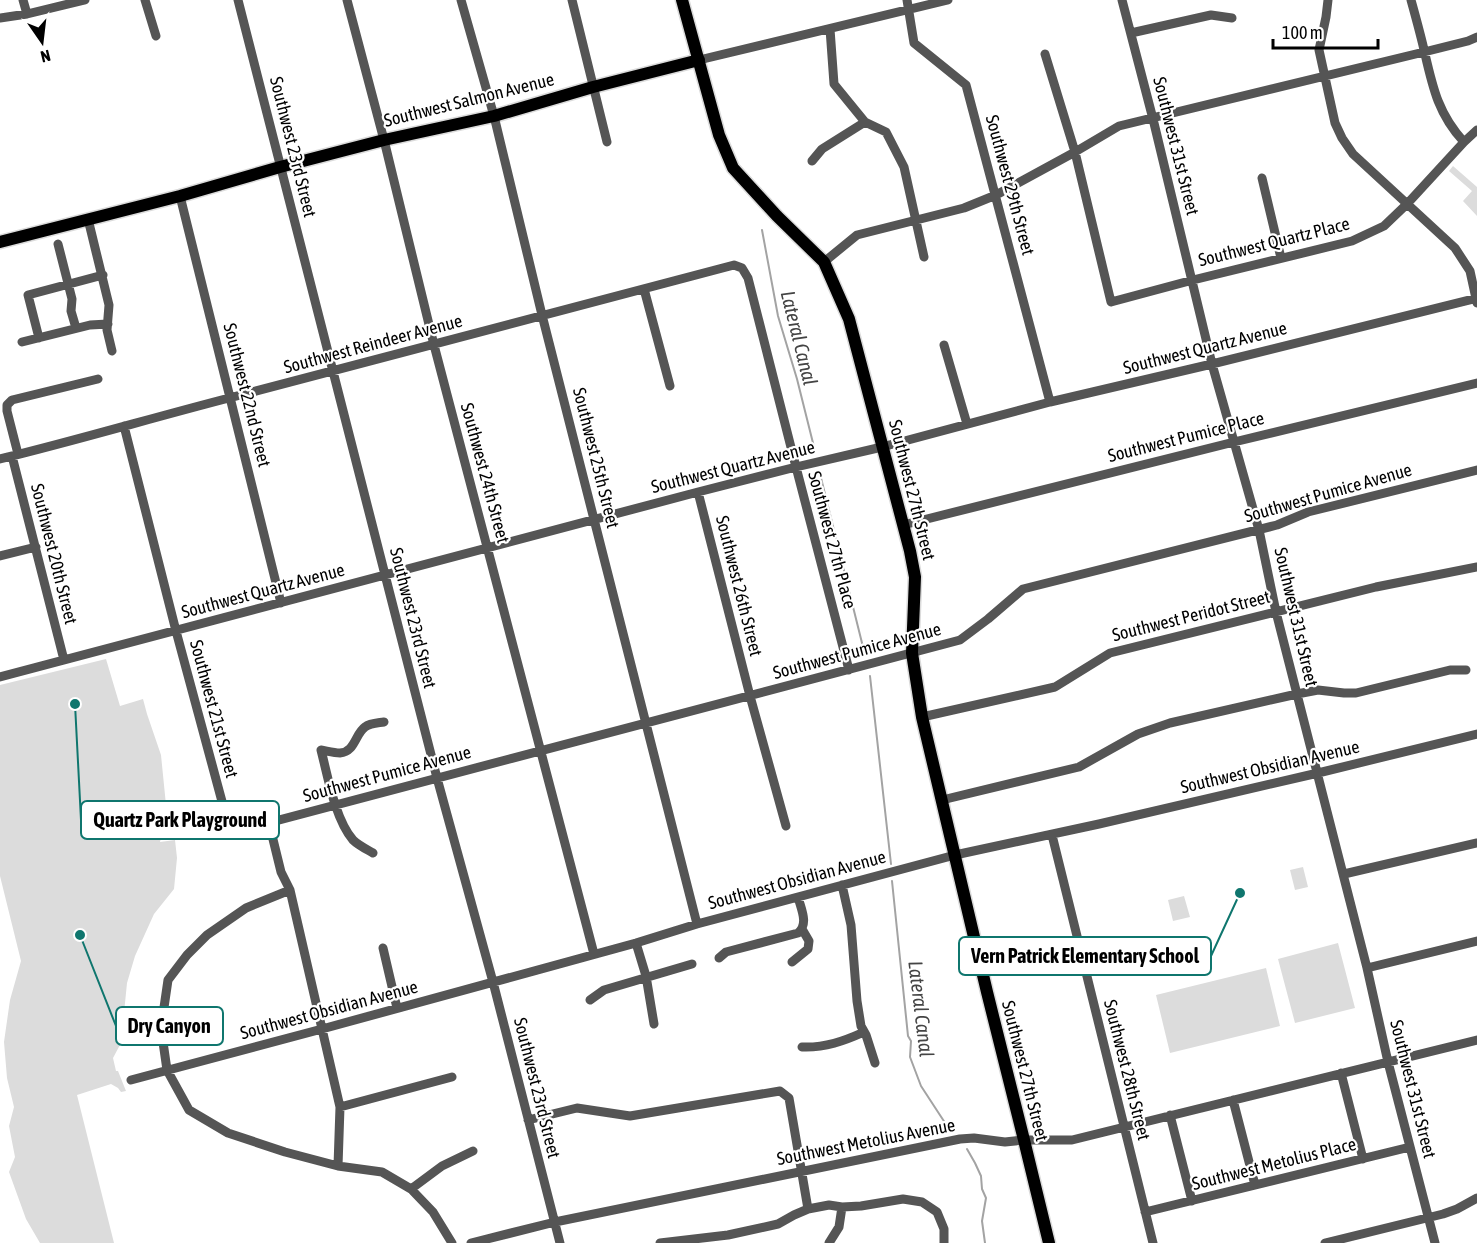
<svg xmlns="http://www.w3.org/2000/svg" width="1477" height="1243" viewBox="0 0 1477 1243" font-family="'Asap Condensed',sans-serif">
<rect width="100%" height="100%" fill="#fff"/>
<path fill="#dcdcdc" d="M1453,166l24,21v29l-14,-15 9,-10 -23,-20z
M106,659l14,47 23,-7 4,15 14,41 6,60 -7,27 15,-2 2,18 -3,31 -20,25 -19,42 -8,27 -6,60 -8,15 3,13h2l8,20 -5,1 -3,-4 -7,-4 -34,11 37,148h-74l-14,-24 -17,-47 6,-15 -6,-31 5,-19 -7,-29 -3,-36 6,-42 11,-39 -21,-85v-191z
M1303,867l5,20 -13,3 -5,-20z
M1184,896l6,21 -17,4 -5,-21z
M1338,943l17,65 -60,15 -17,-64z
M1266,968l14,58 -110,27 -14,-58z"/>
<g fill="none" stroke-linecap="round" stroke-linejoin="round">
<path stroke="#a3a3a3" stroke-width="2" d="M762,230l16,86 19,63 18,72
M820,474l45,181
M870,676l21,188
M892,881l16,155 3,5 -1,16 11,29 30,46
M967,1149l8,14 6,13 1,13 4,9 -4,23 3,22"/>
<defs>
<path id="major" d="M682,0l37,135 14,33 44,48 47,46 25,57 61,232 5,26 -3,76 10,64 65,275 37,148 25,103
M0,242l180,-46 100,-29 104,-27 110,-24 99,-29 106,-27"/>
</defs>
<use href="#major" stroke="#dbdbdb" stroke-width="15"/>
<path stroke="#555" stroke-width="9" d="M23,0l4,14
M145,0l11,36
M238,0l199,778 56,204 67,261
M347,0l37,140 50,205 160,609
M461,0l33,116 48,199 155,609
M572,0l35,142
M907,0l7,43 52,42 84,317
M1122,0l31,119 59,245 47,166 17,82 91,356 21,94 47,181
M1328,0l-2,17 -7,33 16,73 7,15 11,16 102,94 15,23 7,32
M1411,0c5,18 10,36 14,54 8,35 14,61 39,88
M0,18l27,-4 58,-14
M830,29l4,55 31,38 21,10 18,35 20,90
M1131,33l80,-18 21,3
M1045,54l30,98 36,150 82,-22 159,-39 32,-15 23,-22 57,-62 13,-12
M699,60l249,-60
M812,161l10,-12 43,-27
M1262,178l19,80
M180,196l101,407
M88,219l21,86 -2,25 5,21
M58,244l14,55 -1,12 5,17
M824,262l33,-27 107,-27 32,-13 79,-43 44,-26 305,-74 44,-11 9,-4
M644,289l26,97
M39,338l-11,-43 75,-20
M22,342l68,-17 18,-1
M944,345l23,79
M124,426l52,205 51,189 7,9 7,1 719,-190 28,-21 35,-30 254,-64 31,-13 169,-42
M18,454l-11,-43v-6l5,-5 86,-21
M12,456l52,204
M0,459c78,-19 155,-42 233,-62 167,-44 334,-87 501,-132l8,3 6,10 48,189 53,203
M698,492l52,204 36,130
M903,525l331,-83 243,-59
M0,556l36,-9
M0,677l698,-185 98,-25 86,-20 168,-45 162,-38 265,-66
M922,717l133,-30 55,-34 266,-66 101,-20
M942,800l137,-33 59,-33 32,-11 127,-29 21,-4 26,3h12l94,-23h16
M269,823l12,49 9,18 50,217 -2,59
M1052,835l101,408
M373,853c-7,-4 -15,-8 -20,-13 -18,-21 -25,-63 -32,-90 6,1 13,3 19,3 15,-1 15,-19 25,-26 5,-4 13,-4 19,-5
M1344,874l133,-31
M842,885l9,40 6,76 4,25 5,9 9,28
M290,890l-44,18 -39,27 -20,20 -19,25 -7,48 6,42 22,40 39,23 57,19 53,14 44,6 29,17 22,23 19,31
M636,943l10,33 8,48
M383,948l14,60
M719,958l7,-6 72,-19c11,-9 3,-24 0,-36
M792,962l16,-13 1,-8 -7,-12
M1367,968l110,-27
M590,1000l14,-10 88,-26
M802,1047c23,1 42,-6 62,-15
M1341,1073l22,86
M131,1080l191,-51 314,-86 61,-19 258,-69 144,-31 219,-51 159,-39
M1233,1100l22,85
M340,1107l112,-30
M1170,1115l22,86
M528,1120l49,-12 53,8 150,-25 9,7 19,111
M411,1189l31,-23 31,-15
M1145,1212l265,-65
M471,1243l84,-21 405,-83 14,-1 31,4 19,-2h48l405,-100
M660,1243l68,-8 50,-11 16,-9 14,-6 21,-4 13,2 19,-1 42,-7 19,3 15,10 7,17v14
M829,1243l10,-16 3,-20
M1325,1243l118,-29 14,-5 20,-11"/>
<use href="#major" stroke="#000" stroke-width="12"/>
</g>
<g text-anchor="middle" stroke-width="4.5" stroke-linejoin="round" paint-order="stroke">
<g font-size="18" fill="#000" stroke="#fff">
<text transform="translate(469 100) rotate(-14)" y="6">Southwest Salmon Avenue</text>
<text transform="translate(1176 146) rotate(76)" y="6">Southwest 31st Street</text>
<text transform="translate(293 147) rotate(76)" y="6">Southwest 23rd Street</text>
<text transform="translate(1010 185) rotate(75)" y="6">Southwest 29th Street</text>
<text transform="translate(1274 242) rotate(-14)" y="6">Southwest Quartz Place</text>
<text transform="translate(373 344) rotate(-15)" y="6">Southwest Reindeer Avenue</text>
<text transform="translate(1205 348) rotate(-14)" y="6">Southwest Quartz Avenue</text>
<text transform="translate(247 395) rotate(76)" y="6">Southwest 22nd Street</text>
<text transform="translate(1186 437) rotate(-14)" y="6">Southwest Pumice Place</text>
<text transform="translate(596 458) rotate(76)" y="6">Southwest 25th Street</text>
<text transform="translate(733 467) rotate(-14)" y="6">Southwest Quartz Avenue</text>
<text transform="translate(485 473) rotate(75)" y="6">Southwest 24th Street</text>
<text transform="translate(912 490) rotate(76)" y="6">Southwest 27th Street</text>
<text transform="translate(1328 493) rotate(-16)" y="6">Southwest Pumice Avenue</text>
<text transform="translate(832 540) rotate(75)" y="6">Southwest 27th Place</text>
<text transform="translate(54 554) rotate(76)" y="6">Southwest 20th Street</text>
<text transform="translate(739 586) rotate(76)" y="6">Southwest 26th Street</text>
<text transform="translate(263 591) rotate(-15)" y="6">Southwest Quartz Avenue</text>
<text transform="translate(1191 616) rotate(-14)" y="6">Southwest Peridot Street</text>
<text transform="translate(1296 617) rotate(77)" y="6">Southwest 31st Street</text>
<text transform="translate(413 618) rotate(76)" y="6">Southwest 23rd Street</text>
<text transform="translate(857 651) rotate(-15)" y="6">Southwest Pumice Avenue</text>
<text transform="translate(214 709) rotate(75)" y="6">Southwest 21st Street</text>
<text transform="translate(1270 767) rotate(-13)" y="6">Southwest Obsidian Avenue</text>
<text transform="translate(387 774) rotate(-15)" y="6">Southwest Pumice Avenue</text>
<text transform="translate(797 880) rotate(-15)" y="6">Southwest Obsidian Avenue</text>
<text transform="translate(329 1010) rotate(-15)" y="6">Southwest Obsidian Avenue</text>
<text transform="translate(1127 1070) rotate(76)" y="6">Southwest 28th Street</text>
<text transform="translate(1025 1071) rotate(76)" y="6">Southwest 27th Street</text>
<text transform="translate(537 1088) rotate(76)" y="6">Southwest 23rd Street</text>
<text transform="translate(1413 1089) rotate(76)" y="6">Southwest 31st Street</text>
<text transform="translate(866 1142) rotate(-11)" y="6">Southwest Metolius Avenue</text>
<text transform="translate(1274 1164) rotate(-14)" y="6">Southwest Metolius Place</text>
</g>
<g font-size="20" font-style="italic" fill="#444" stroke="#fff">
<text transform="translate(799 338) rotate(76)" y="7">Lateral Canal</text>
<text transform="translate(921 1009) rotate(83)" y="7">Lateral Canal</text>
</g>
</g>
<path fill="none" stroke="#0f766e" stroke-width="2" d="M75 704L81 820M1240 893L1211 956M80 935L116 1026"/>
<g fill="#0f766e" stroke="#fff" stroke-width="2">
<circle cx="75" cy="704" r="6"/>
<circle cx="1240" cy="893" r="6"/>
<circle cx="80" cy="935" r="6"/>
</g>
<g fill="#fff" stroke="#0f766e" stroke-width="2">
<rect x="81" y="801" width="198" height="38" rx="6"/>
<rect x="959" y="937" width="252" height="38" rx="6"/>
<rect x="116" y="1007" width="107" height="38" rx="6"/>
</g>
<g font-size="20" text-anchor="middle" font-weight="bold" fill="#000">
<text x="180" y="827">Quartz Park Playground</text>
<text x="1085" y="963">Vern Patrick Elementary School</text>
<text x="169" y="1033">Dry Canyon</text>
</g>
<g transform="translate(42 42) rotate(166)" stroke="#ffffff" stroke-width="4.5" paint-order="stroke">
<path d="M0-4.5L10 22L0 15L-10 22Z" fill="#000000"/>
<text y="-9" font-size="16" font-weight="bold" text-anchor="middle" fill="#000000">N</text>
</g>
<path d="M1273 39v9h105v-9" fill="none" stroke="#000000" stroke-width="3"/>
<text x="1282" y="39" font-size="18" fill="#000000" stroke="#ffffff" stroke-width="4.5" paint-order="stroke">100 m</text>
</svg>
